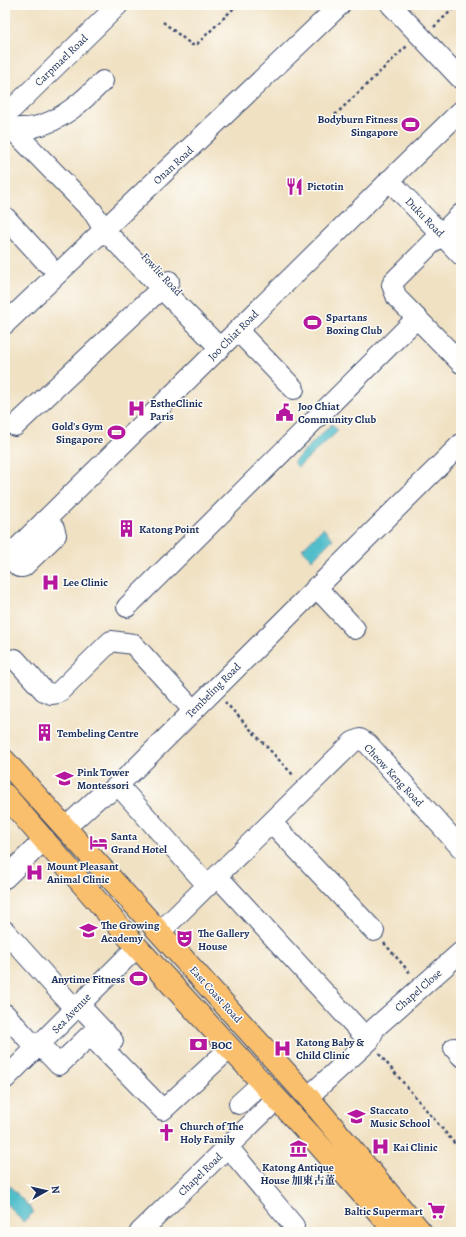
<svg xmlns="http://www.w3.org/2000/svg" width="466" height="1237" viewBox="0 0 466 1237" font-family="Alegreya,'Noto Serif SC',serif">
<rect width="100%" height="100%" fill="#fdfcf7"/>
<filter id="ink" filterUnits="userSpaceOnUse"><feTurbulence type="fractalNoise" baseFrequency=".025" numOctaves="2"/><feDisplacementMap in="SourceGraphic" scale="8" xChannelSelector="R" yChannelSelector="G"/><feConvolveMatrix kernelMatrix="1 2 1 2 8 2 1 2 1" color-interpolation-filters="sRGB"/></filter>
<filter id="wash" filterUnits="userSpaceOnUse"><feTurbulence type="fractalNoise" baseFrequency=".012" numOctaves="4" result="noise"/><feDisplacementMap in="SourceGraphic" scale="16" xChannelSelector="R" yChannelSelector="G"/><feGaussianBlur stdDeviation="0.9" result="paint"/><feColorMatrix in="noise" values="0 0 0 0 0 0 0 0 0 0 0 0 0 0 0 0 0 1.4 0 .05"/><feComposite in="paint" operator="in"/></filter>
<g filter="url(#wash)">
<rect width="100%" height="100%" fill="#f0e1c3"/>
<path fill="#51beca" stroke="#367694" d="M332,424l6,7 -40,36 -5,-5z
M323,528l10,11 -21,21 -10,-11z
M5,1181l29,31 -11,10 -18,-20z"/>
</g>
<g filter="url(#ink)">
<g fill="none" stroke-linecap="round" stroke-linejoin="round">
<defs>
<path id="minor" d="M391,5l70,74
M5,116l113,-111
M5,122l88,90 12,19 115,117
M5,133c10,-8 18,-3 29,-6 27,-5 51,-28 69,-46
M389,180l72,75
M461,214l-67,67 -2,4 5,13 64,65
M5,217l42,46
M5,324l335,-319
M238,331l56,58
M15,426l154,-145
M8,556l11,11h4l33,-32 -2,-7 -9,-8
M5,560l393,-388 63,-61
M316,587l39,42
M127,607l290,-289
M15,659l29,32 7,3 7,-1 53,-52 22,3 60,66
M118,785l90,101
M272,823l102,108
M66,827l33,-30 10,-4 24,-22 328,-327
M218,877l151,164
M5,878l40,-39
M5,931l70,78
M160,932l193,-190 7,-3 8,5 93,104
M79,1005l34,36
M5,1014l31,34
M40,1045l19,20 31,-30 73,75 67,-62
M454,1048l7,8
M5,1079l132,-132
M308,1097l61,-56 6,-13 86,-76
M239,1104l23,-21
M228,1147l66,79
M140,1232l137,-133"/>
<path id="major" d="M5,761l303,336 113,135
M5,795l132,152 175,190 84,95"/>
</defs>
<use href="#minor" stroke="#3b4a6d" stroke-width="22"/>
<use href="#major" stroke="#3b4a6d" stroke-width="24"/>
<path stroke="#3b4a6d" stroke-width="2.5" stroke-dasharray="3 3" stroke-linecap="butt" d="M163,22l29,23 5,-1 40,-39
M434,27l23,-22
M335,115l72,-69
M225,702l69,74
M384,943l27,31
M379,1054l82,97"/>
<use href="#minor" stroke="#fff" stroke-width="20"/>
<use href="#major" stroke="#f9bf6c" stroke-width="22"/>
</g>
</g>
<defs>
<symbol id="stadium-bare" viewBox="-9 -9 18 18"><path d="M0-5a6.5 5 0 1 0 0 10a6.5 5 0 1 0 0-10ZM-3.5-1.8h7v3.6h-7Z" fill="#b5179e" stroke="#fdfcf7" stroke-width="2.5" paint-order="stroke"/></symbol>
<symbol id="restaurant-bare" viewBox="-9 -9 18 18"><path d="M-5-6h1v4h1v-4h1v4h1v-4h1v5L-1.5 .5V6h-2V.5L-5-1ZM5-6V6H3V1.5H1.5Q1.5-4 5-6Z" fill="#b5179e" stroke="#fdfcf7" stroke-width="2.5" paint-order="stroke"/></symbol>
<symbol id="hospital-bare" viewBox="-9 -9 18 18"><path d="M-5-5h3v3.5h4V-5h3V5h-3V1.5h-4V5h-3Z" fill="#b5179e" stroke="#fdfcf7" stroke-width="2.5" paint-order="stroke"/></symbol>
<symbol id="civic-bare" viewBox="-9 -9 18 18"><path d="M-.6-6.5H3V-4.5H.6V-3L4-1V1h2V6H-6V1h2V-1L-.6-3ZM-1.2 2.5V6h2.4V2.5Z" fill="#b5179e" stroke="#fdfcf7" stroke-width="2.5" paint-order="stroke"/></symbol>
<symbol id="building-bare" viewBox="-9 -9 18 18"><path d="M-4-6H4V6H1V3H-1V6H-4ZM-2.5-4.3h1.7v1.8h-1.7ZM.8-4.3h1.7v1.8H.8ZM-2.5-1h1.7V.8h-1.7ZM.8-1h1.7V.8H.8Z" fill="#b5179e" stroke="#fdfcf7" stroke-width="2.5" paint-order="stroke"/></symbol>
<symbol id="school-bare" viewBox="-9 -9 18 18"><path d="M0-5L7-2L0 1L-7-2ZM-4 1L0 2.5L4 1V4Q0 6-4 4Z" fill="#b5179e" stroke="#fdfcf7" stroke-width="2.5" paint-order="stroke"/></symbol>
<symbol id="hotel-bare" viewBox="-9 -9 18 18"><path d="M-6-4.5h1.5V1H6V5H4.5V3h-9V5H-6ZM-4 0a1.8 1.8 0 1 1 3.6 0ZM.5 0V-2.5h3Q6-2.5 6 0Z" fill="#b5179e" stroke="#fdfcf7" stroke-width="2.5" paint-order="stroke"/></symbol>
<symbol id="theatre-bare" viewBox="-9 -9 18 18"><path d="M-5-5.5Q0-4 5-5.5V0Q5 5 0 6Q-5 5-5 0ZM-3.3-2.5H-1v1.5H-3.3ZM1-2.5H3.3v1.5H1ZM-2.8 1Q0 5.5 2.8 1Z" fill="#b5179e" stroke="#fdfcf7" stroke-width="2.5" paint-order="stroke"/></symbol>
<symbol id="bank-bare" viewBox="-9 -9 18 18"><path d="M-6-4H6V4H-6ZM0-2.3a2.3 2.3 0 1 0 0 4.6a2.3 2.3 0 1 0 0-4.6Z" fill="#b5179e" stroke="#fdfcf7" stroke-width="2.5" paint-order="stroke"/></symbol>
<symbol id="church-bare" viewBox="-9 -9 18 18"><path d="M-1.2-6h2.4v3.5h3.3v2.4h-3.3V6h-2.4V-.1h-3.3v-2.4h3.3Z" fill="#b5179e" stroke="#fdfcf7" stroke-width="2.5" paint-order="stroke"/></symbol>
<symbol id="museum-bare" viewBox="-9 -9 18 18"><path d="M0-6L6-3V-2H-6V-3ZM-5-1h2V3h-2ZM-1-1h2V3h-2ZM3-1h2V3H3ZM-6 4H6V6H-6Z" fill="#b5179e" stroke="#fdfcf7" stroke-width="2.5" paint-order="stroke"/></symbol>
<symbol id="supermarket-bare" viewBox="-9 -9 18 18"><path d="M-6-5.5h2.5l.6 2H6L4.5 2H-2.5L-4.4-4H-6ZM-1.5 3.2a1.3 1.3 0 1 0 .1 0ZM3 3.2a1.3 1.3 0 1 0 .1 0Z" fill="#b5179e" stroke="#fdfcf7" stroke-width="2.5" paint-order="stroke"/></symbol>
</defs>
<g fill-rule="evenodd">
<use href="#stadium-bare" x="398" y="112" width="25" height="25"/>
<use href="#restaurant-bare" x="282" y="174" width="25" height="25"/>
<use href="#stadium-bare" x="300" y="310" width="25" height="25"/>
<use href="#hospital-bare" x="124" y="396" width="25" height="25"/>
<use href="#civic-bare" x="272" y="400" width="25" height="25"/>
<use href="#stadium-bare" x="104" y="420" width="25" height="25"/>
<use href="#building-bare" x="114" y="516" width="25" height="25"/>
<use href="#hospital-bare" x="38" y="570" width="25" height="25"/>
<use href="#building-bare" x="32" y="720" width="25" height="25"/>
<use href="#school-bare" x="52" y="766" width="25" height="25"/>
<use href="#hotel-bare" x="86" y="830" width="25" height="25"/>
<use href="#hospital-bare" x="22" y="860" width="25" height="25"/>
<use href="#school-bare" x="76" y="918" width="25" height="25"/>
<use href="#theatre-bare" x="172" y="926" width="25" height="25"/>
<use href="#stadium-bare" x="126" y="966" width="25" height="25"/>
<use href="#bank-bare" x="186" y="1032" width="25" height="25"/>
<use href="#hospital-bare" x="270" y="1036" width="25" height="25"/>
<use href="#school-bare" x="344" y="1104" width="25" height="25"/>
<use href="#church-bare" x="154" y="1120" width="25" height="25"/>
<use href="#hospital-bare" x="368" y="1134" width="25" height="25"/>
<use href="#museum-bare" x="286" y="1136" width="25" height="25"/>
<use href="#supermarket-bare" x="424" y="1198" width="25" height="25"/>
</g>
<g text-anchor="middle" stroke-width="3" stroke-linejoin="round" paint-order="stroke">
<g font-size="11" fill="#1b2f5e" stroke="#fdfcf7">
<text transform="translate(61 60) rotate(-44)" y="4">Carpmael Road</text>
<text transform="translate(173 165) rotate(-43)" y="4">Onan Road</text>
<text transform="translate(425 217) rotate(46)" y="4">Duku Road</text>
<text transform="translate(162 274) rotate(47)" y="4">Fowlie Road</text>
<text transform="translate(233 335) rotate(-45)" y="4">Joo Chiat Road</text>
<text transform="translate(213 690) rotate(-45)" y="4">Tembeling Road</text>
<text transform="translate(394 775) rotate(47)" y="4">Cheow Keng Road</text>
<text transform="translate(418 990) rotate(-41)" y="4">Chapel Close</text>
<text transform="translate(216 994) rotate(48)" y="4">East Coast Road</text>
<text transform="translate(71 1013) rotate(-46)" y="4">Sea Avenue</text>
<text transform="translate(200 1174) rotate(-44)" y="4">Chapel Road</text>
</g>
<g font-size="11" font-weight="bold" fill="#1b2f5e" stroke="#fdfcf7" text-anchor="start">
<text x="398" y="123" text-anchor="end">Bodyburn Fitness<tspan x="398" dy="13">Singapore</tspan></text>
<text x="307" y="190">Pictotin</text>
<text x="326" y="321">Spartans<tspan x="326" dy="13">Boxing Club</tspan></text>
<text x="150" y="407">EstheClinic<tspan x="150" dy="13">Paris</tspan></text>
<text x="298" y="410">Joo Chiat<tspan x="298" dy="13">Community Club</tspan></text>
<text x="103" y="430" text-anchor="end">Gold's Gym<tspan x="103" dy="13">Singapore</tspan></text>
<text x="139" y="533">Katong Point</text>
<text x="63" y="586">Lee Clinic</text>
<text x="57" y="737">Tembeling Centre</text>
<text x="77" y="776">Pink Tower<tspan x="77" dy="13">Montessori</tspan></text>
<text x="111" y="840">Santa<tspan x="111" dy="13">Grand Hotel</tspan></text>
<text x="47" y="870">Mount Pleasant<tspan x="47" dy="13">Animal Clinic</tspan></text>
<text x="101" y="929">The Growing<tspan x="101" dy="13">Academy</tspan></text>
<text x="198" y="937">The Gallery<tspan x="198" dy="13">House</tspan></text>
<text x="125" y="983" text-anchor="end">Anytime Fitness</text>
<text x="296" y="1046">Katong Baby &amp;<tspan x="296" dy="13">Child Clinic</tspan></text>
<text x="211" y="1049">BOC</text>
<text x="370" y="1114">Staccato<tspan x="370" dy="13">Music School</tspan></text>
<text x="180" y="1130">Church of The<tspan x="180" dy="13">Holy Family</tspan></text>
<text x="393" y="1151">Kai Clinic</text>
<text x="298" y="1171" text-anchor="middle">Katong Antique<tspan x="298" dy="13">House 加東古董</tspan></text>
<text x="423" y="1215" text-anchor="end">Baltic Supermart</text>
</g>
</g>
<rect width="466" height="1237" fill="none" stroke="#fdfcf7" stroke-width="20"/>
<g transform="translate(46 1191) rotate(82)" stroke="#fdfcf7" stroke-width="3" paint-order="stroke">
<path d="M0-3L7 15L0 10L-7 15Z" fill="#1b2f5e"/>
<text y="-6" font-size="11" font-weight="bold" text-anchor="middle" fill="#1b2f5e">N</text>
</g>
</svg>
